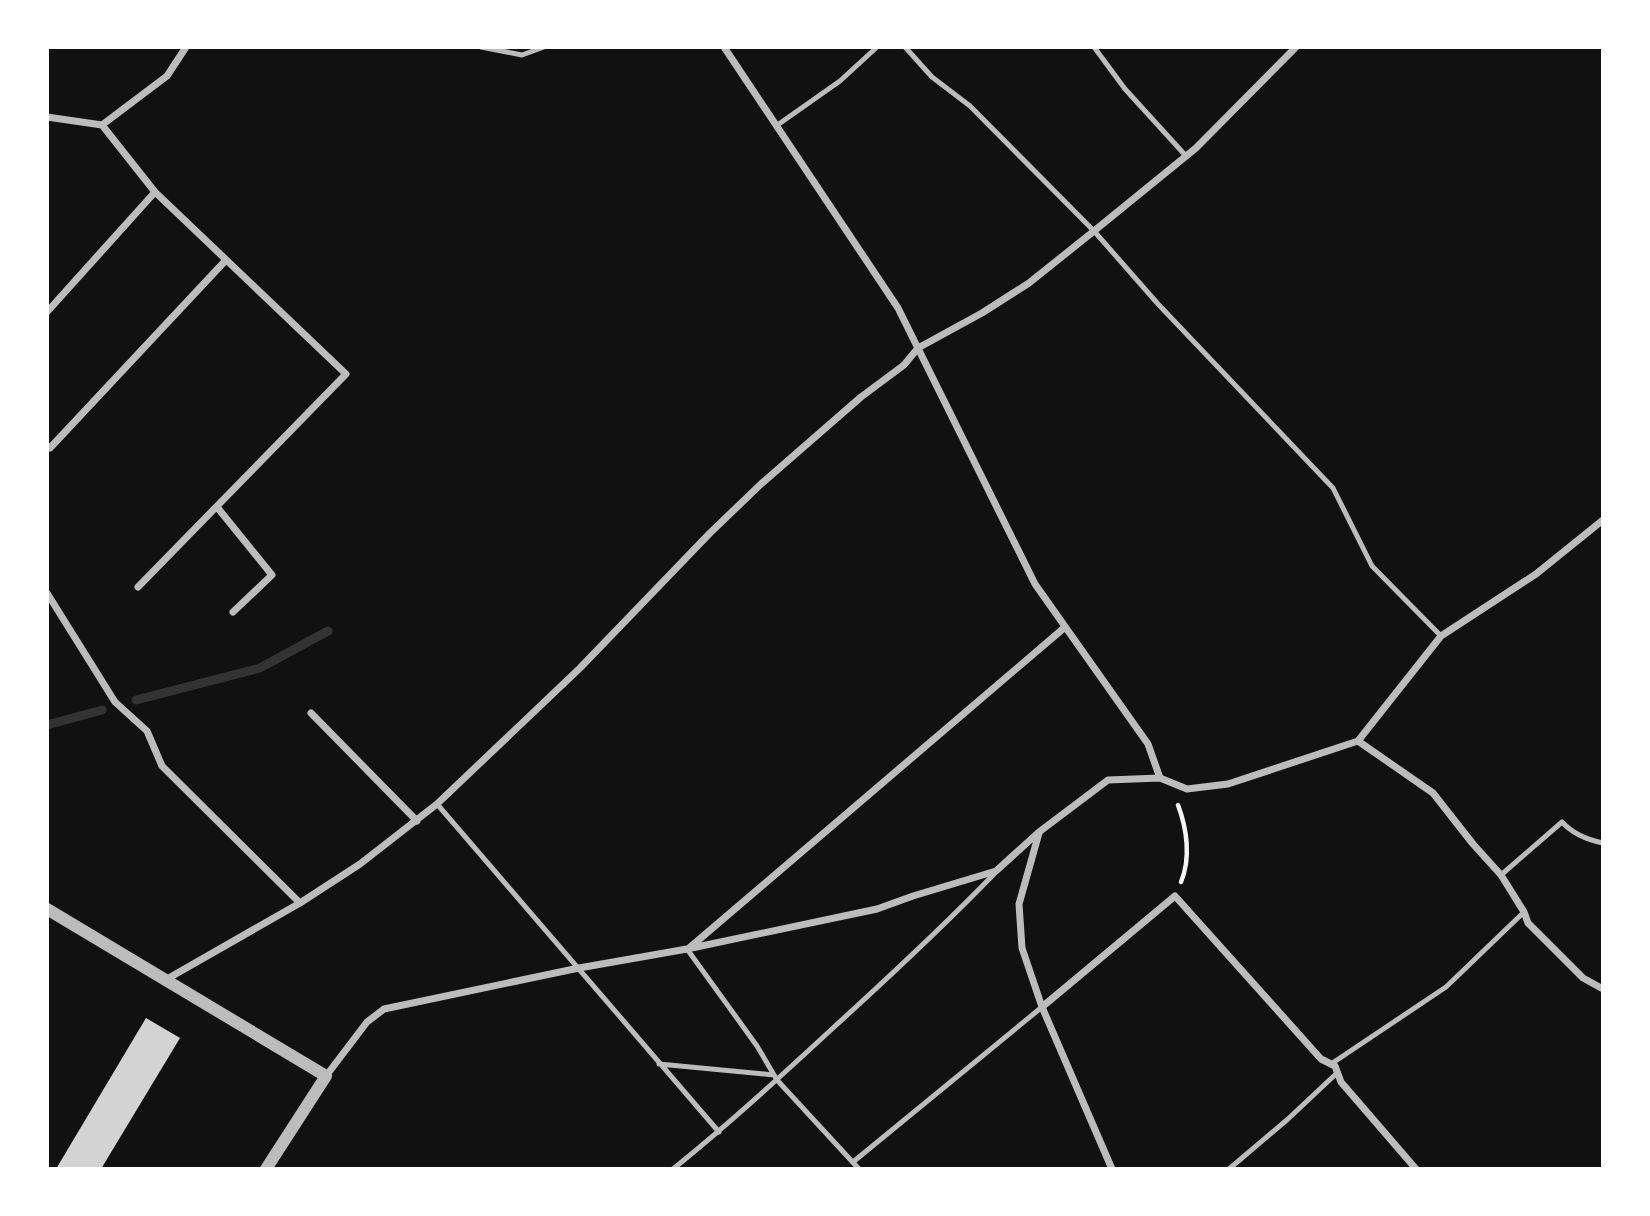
<svg xmlns="http://www.w3.org/2000/svg" width="1650" height="1216" font-family="'Alegreya Sans',sans-serif">
<style>
.lines{fill:none;stroke-linecap:round;stroke-linejoin:round}
.stream{stroke:#333;stroke-width:9}
.building{fill:#d3d3d3}
.path{stroke:#f5f5f5;stroke-width:4.5}
.service{stroke:#bcbcbc;stroke-width:5}
.minor{stroke:#bcbcbc;stroke-width:7}
.tertiary{stroke:#bcbcbc;stroke-width:12}
</style>
<rect width="100%" height="100%" fill="#111"/>
<g class="lines">
<path class="stream" d="M136,700l124,-32 68,-37
M47,725l55,-15"/>
</g>
<path class="building" d="M146,1018l34,20 -79,131h-45z"/>
<g class="lines">
<path class="path" d="M1178,805c9,24 13,53 3,77"/>
<path class="service" d="M481,47l41,8 22,-8
M905,47l27,30 38,29 124,125 64,73 175,184 39,78 69,70
M1094,47l31,42 61,67
M776,126l64,-45 37,-34
M437,804l282,328
M1501,875l61,-53c11,12 26,18 41,21
M687,949l70,97 20,34 82,89
M659,1064l115,11
M1331,1064l115,-77 78,-75
M853,1162l189,-155
M673,1169c56,-45 108,-93 160,-141 56,-51 110,-101 162,-155
M1229,1169l59,-50 50,-47"/>
<path class="minor" d="M724,47l174,261 137,276 113,160 12,34
M47,117l55,8
M47,312l108,-120
M47,446l3,2 176,-188
M217,507l55,68 -39,37
M138,587l208,-213 -191,-182 -53,-67 65,-49 19,-29
M47,593l68,109 32,29 15,35 138,137
M311,713l106,108
M1358,741l75,52 40,51 28,31 23,37 4,11 55,55 20,11
M1039,833l-20,71 3,44 20,59 70,162
M688,949l376,-321
M167,979l133,-76 60,-39 77,-60 143,-136 130,-135 51,-49 100,-87 43,-32 14,-17 64,-35 47,-30 65,-52 102,-83 100,-101
M1042,1007l133,-111 146,163 14,7 6,16 75,87
M326,1076l41,-54 17,-13 195,-41 108,-19 190,-40 36,-13 83,-25 43,-39 69,-52 52,-2 27,11 41,-5 130,-43 83,-105 95,-62 67,-54"/>
<path class="tertiary" d="M47,909l279,167 -60,93"/>
</g>
<rect width="1650" height="1216" fill="none" stroke="#ffffff" stroke-width="98"/>
</svg>
